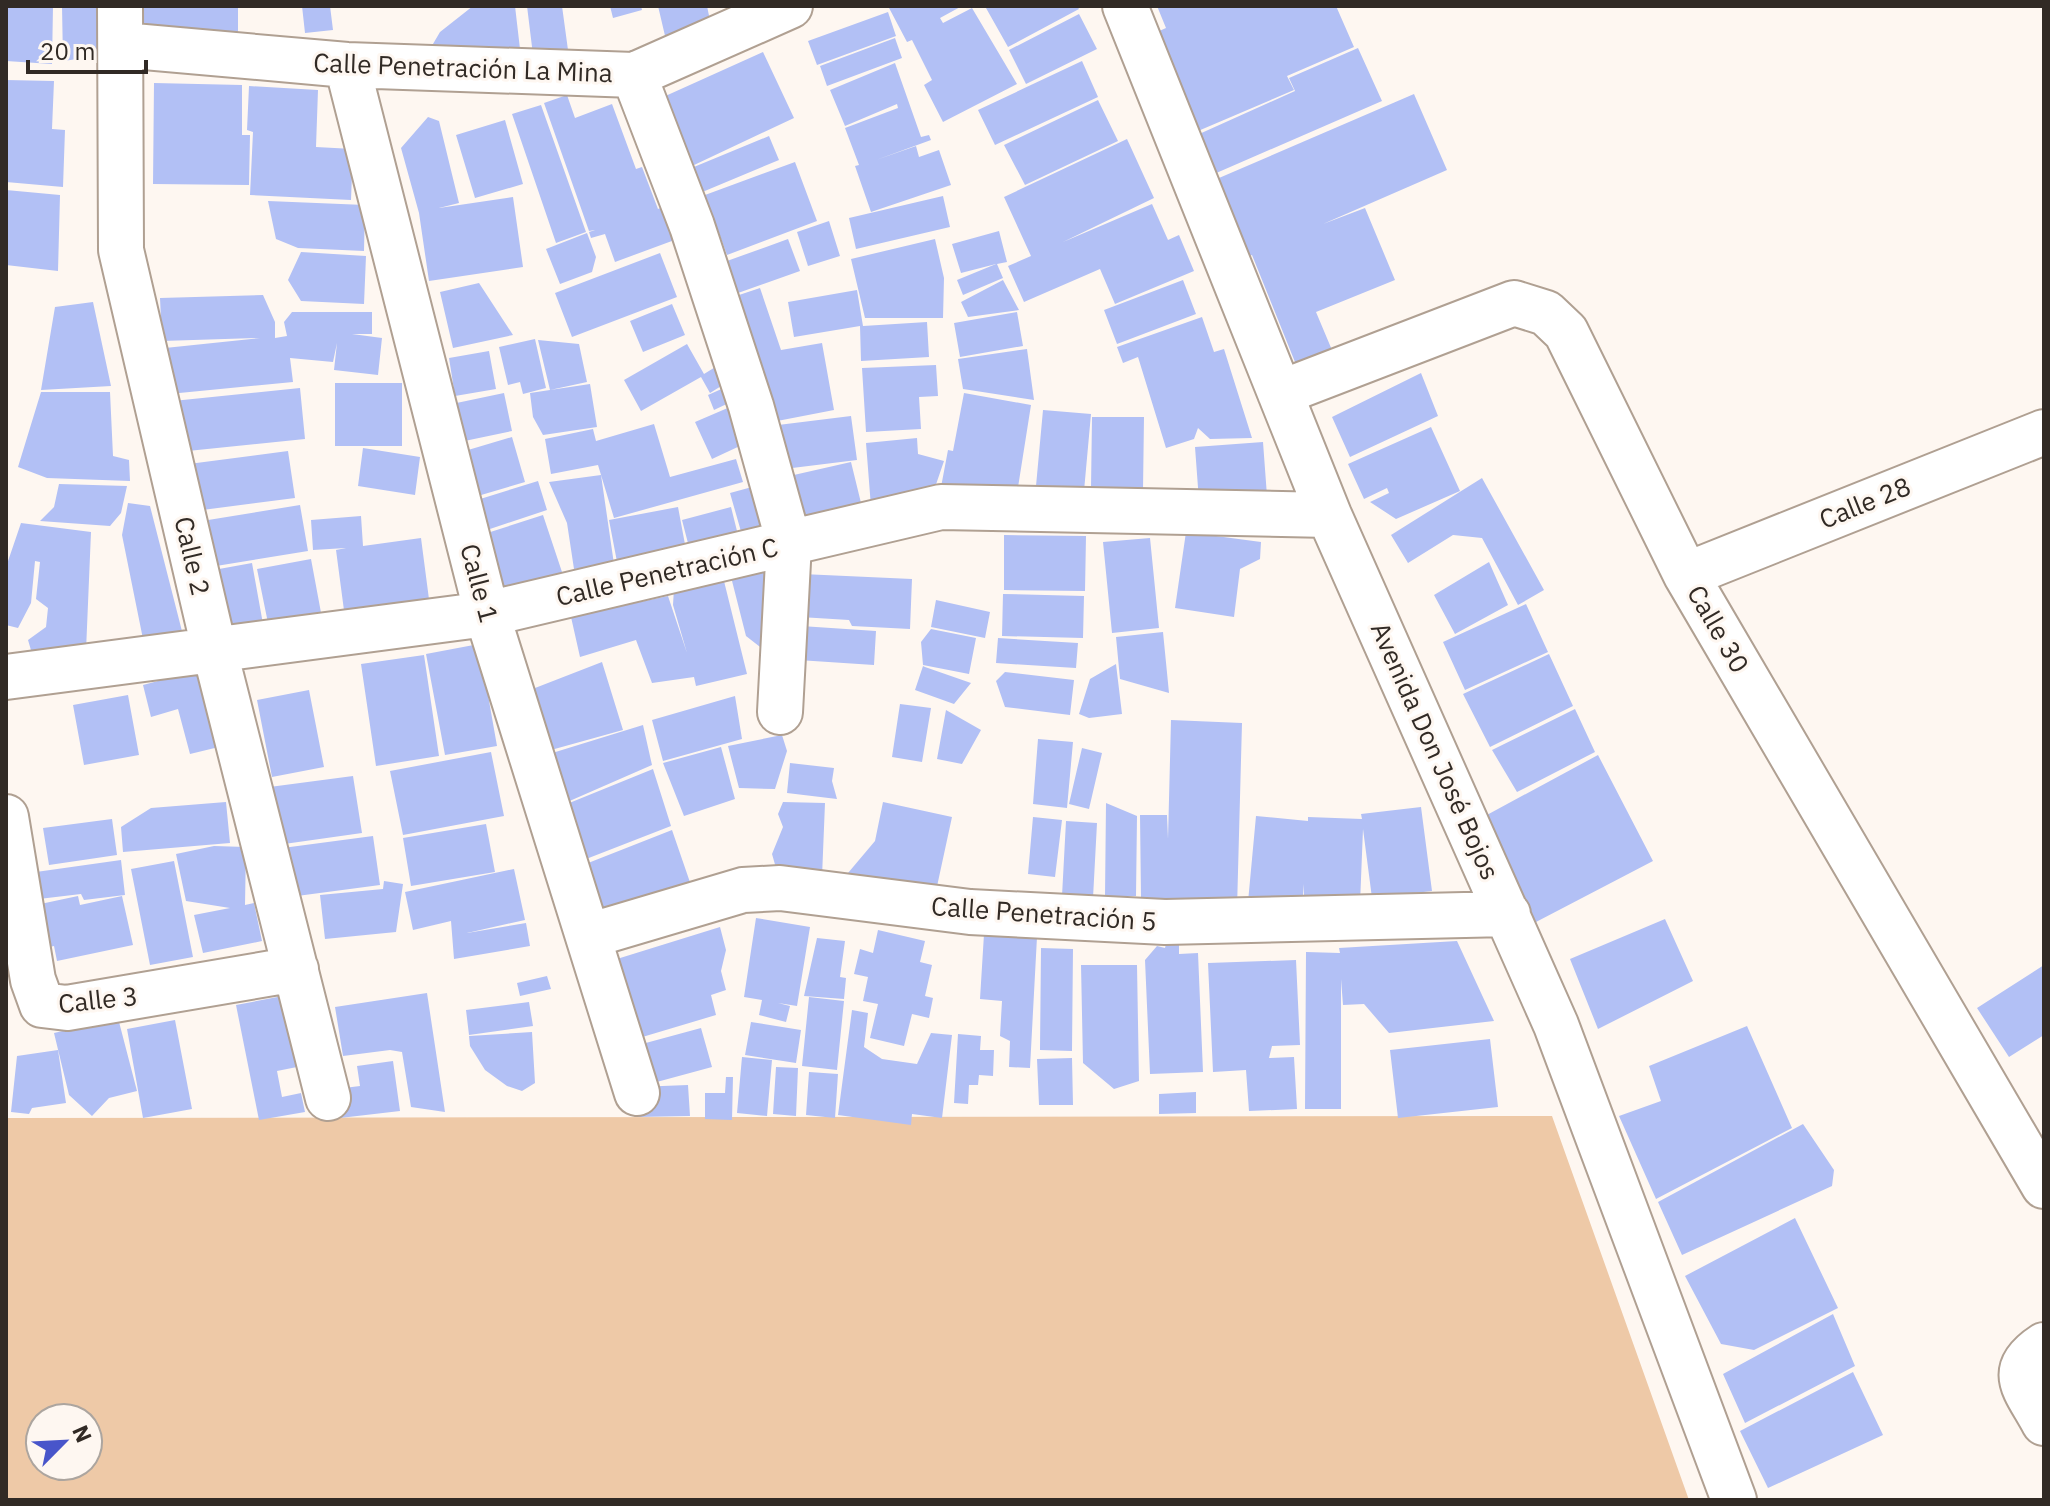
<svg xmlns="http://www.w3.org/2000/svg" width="2050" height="1506" font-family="'IBM Plex Sans',sans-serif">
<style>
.green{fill:#eec9a7;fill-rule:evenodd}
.building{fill:#b2c0f5}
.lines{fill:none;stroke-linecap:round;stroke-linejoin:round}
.minor-casing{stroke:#b0a092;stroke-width:48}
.minor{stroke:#fff;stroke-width:44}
.labels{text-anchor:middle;stroke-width:6;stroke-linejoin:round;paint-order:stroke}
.street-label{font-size:26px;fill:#312a25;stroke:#fef7f1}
</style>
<rect width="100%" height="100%" fill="#fef7f1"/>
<path class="green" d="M1552,1116l137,384h-1683v-382zM40,1418h48v48h-48z"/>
<path class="building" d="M6,6h47l-1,58 -46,-3z
M62,6h38v50l-37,5z
M126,6h112v26h-112z
M302,6h28l3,24 -28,3z
M473,6h42l5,43 -97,12 17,-29z
M527,6h35l6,44 -35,5z
M610,6h31l1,4 -29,8z
M658,6h49l5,24 -46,10z
M888,6h74l-22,12 3,5 29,-15 45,76 -74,38 -19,-37 8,-5 -20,-40 -5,2z
M989,6h88l2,3 -71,38 -22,-39z
M1157,6h179l18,41 -67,29 7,14 -103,44 -43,-98 18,-8z
M888,12l8,24 -79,29 -9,-24z
M1079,14l18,35 -71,35 -17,-34z
M895,38l7,20 -75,28 -7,-20z
M1358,48l24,53 -168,73 -17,-39 98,-44 -6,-13z
M763,52l31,66 -102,48 -31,-68z
M1082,61l16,36 -103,48 -17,-35z
M895,63l26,74 8,-2 2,5 -55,20 40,-14 3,11 20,-7 12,35 -80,27 -16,-46 4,-1 -14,-37 53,-20 -1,-4 -52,22 -15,-36z
M6,80l48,1 -2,48 13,1 -2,57 -57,-5z
M154,83l88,2v50h8l-1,50 -96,-1z
M249,86l69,4 -2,57 37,2 -2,51 -101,-5 3,-63 -6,-2z
M1414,94l33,76 -124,54 42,-16 30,72 -79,32 21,50 -36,15 -49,-122 -7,3 -33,-77z
M567,95l8,23 37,-14 24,65 6,-2 16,42 10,-4 12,33 -65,24 -10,-28 -14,4 -2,-6 6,-2 -6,1 -45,-128z
M1098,100l20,41 -93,44 -21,-40z
M541,105l45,127 -30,11 -44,-129z
M428,117l11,4 20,82 -20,5 74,-11 10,70 -94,14 -10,-68 -18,-65z
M505,120l18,64 -48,14 -19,-63z
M769,136l10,24 -79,33 -11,-24z
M1127,139l27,59 -91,44 89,-38 16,36 11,-5 15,36 -79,33 -15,-35 -76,33 -16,-36 23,-10 -27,-59z
M795,162l22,59 -90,34 -22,-60z
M6,190l54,5 -2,76 -52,-6z
M943,196l7,31 -94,22 -7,-31z
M268,201l97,4 -1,46 -66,-3 -22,-9z
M829,221l11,35 -32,10 -11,-34z
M999,231l8,31 -10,2 6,14 -40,17 -6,-15 39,-16 -35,9 -9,-29z
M587,233l9,24 -4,15 -32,12 -14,-35z
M788,239l12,32 -62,22 -11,-32z
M935,239l9,39 -1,40h-78l-14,-59z
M301,252l65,4 -2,48 -63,-3 -13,-21z
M660,253l17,44 -105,40 -17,-44z
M1003,280l16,30 -51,7 -7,-15z
M1183,280l13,34 -79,30 -13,-34z
M479,283l34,52 -60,13 -13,-56z
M760,288l21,62 41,-7 12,67 -62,12 -13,-65 -20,7 -21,-62z
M857,290l6,36 64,-4 2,35 -68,4 -1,-35 -66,11 -6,-35z
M263,295l12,27v16l12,-2 -3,-14 8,-10h80v22h-20l30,4 -4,37 -44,-5 3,-27 -4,19 -43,-4 3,24 -124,12 -4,-46 95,-10 -98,3 -2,-43z
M93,302l18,84 -70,4 14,-83z
M672,304l13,31 -42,17 -13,-31z
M1017,312l6,34 -63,11 -6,-34z
M1202,317l12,35 10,-3 28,89 -42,1 -12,-11 -4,11 -28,9 -28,-91 -15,6 -6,-16z
M535,339l11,49 -23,6 -3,-12 -12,3 -9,-38z
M538,340l41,4 8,38 -37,8z
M687,344l17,30 13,-8 9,17 -16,10 -9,-16 -60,34 -17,-31z
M1027,349l7,51 -71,-11 -5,-30z
M489,351l7,38 -41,7 -6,-38z
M936,365l2,31 -19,1 2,32 -55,3 -4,-64z
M1421,373l17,43 -88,41 -18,-40z
M335,383h67v63h-67z
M590,384l7,43 -54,8 -10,-18 -3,-24z
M726,387l7,14 -19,9 -6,-15z
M300,388l5,51 -127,13 -5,-51z
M41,392h69l3,64 16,4 1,21 -83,-3 -29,-11z
M504,393l8,38 -57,12 -8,-38z
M964,393l67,12 -15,95 -78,3 10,-53 5,1z
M744,401l-2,44 -30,14 -17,-37z
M1043,410l48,4 -7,77 -48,-5z
M851,416l6,44 -81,10 -6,-44z
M1092,417h52l-1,73 -52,-2z
M654,424l16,53 66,-18 7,23 -129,36 -16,-53 -47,9 -6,-35 48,-10 3,12z
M1431,427l29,64 -64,28 -26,-17 19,-9 -2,-5 -23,11 -16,-35z
M512,437l13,45 -54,16 -13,-45z
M917,438l1,16 26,7 -14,41 -59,5 -5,-64z
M1263,442l4,54 -68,5 -4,-54z
M363,448l57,9 -5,38 -57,-9z
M288,451l7,47 -108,14 -6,-47z
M851,462l11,45 -66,16 -11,-46z
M601,475l13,89 -40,5 -7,-46 -18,-41z
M1482,478l62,112 -26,15 -36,-67 -29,-3 -45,28 -17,-28z
M538,481l9,29 -60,20 -10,-30z
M59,484l68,2 -6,27 -11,13 -70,-5 14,-14z
M763,484l11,43 -32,8 -12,-42z
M128,503l22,3 34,133 -40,5 -22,-109z
M300,505l8,46 -98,16 -8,-46z
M678,507l9,48 -69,12 -9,-47z
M731,507l8,32 -49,12 -8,-31z
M543,515l21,63 -62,20 -21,-63z
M361,516l2,30 58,-8 9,69 -85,11 -9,-68 10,-2 -33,2 -2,-30z
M21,523l70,9 -5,119 -53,6 -5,-17 18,-13 2,-19 -12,-9 4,-37 -5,-1 -4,42 -13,25 -12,-3v-58z
M1186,532l75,10 -1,17 -20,10 -6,48 -59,-9z
M1004,535l82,1 -1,55 -81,-1z
M1150,538l9,90 -47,5 -9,-91z
M311,559l11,59 -53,10 -12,-59z
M777,561l-8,93 -23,-18 -16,-63z
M1489,562l19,43 -53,29 -21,-39z
M252,563l11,61 -45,7 -10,-60z
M722,573l25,101 -51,12 -2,-9 -42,6 -16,-43 -56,17 -9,-40 97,-21 19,57 -14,-48 1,-17z
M802,574l110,5 -2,50 -58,-3 -3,-6 -49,-3z
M1003,594l81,2 -1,42 -81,-2z
M936,600l54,12 -5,26 -54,-11z
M1526,604l22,48 -83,38 -22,-48z
M801,626l75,5 -2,34 -76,-5z
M931,629l45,9 -7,36 -46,-9 -2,-23z
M1163,632l6,61 -49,-14 -4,-42z
M998,638l80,5 -2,25 -80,-5z
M479,644l18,102 -52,9 -19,-101z
M1549,654l24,52 -83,41 -27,-53z
M424,655l15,101 -63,10 -15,-102z
M602,662l21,68 -90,25 -16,-60z
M1116,664l6,50 -33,4 -10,-4 11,-35z
M923,666l2,1 46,16 -17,21 -39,-14z
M203,669l20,77 -33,8 -12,-45 -27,8 -8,-32z
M1005,672l69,8 -4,35 -65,-8 -9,-26z
M309,690l15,77 -52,10 -15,-77z
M128,695l11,60 -55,10 -11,-60z
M735,696l7,43 -79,22 -11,-41z
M900,704l31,4 -9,54 -30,-5z
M1575,709l20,43 -78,40 -25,-42z
M946,710l35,20 -19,34 -25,-5z
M1171,720l71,3 -5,186 -71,-2v-9h-25l-1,-83h27l1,24z
M643,725l9,40 -87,38 -16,-49z
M782,735l5,16 -12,38 -36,-1 -11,-42z
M1038,739l35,3 -6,66 -34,-4z
M721,747l14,52 -51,17 -21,-53z
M1082,748l20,5 -13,56 -20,-5z
M491,752l13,64 -101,19 -13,-64z
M1598,755l55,106 -117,61 -51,-106z
M790,763l44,5 -2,13 5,18 -50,-6z
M653,769l18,57 -90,35 -24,-53z
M353,776l9,57 -92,13 -8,-58z
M226,802l4,41 -107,9 -2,-25 30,-19z
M783,802l42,1 -3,74 -44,-2 -6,-21 11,-27 -5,-13z
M883,802l69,15 -16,74 -88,-18 27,-32z
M1106,803l31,13 -1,80h-31z
M1421,807l11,84 -60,7 -9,-69 -3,75 -56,-2v-18l-2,23 -54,-5 8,-86 52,5v-4l54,2 -1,-5z
M1033,817l29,3 -7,57 -27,-3z
M112,819l5,36 -68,10 -6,-37z
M1066,821l31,2 -4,75 -31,-2z
M486,824l9,48 -84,14 -8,-48z
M672,830l21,61 -84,31 -26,-57z
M373,836l7,49 -98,13 -7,-49z
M214,846l32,1 -1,58 9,-2 8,38 -59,12 -9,-38 36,-7 -44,-7 -10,-47z
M121,860l4,35 -41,5 -3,-6 -42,5 -3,-27z
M174,861l19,96 -43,8 -19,-96z
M514,869l11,51 -58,13 59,-10 4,23 -76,13 -3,-38 -38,9 -8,-38z
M384,881l19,3 -7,48 -71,7 -5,-44 63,-6z
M78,896l2,9 42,-9 11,49 -76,16 -3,-15 -14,3 -9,-43z
M756,918l54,9 -13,79 -19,-3 12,3 -4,16 -27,-7 3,-15 -18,-3z
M1665,919l28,62 -95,48 -28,-70z
M720,927l6,23 -5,21 5,19 -15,5 5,20 -87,26 -25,-78z
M878,930l47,11 -5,21 12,3 -7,31 8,2 -4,20 -17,-4 -8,32 -34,-8 8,-34 -15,-3 5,-24 -14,-3 6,-25 13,4z
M984,934l53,3 -7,131 -21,-1 1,-26 -10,-5 2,-35 -22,-2z
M817,938l28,3 -5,36 6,1 -2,21 -40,-3z
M1167,940l12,4v10l19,-1 5,119 -53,2 -5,-114 12,-14 8,2z
M1457,941l37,80 -105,12 -25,-29 -21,1 -2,-26v130h-36l1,-157 34,1 -1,-5z
M1041,948l32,1 -1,102 -32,-1z
M1296,960l4,85 -28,1 -3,12 25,-1 3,52 -48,2 -3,-41 -33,2 -5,-109z
M1081,965h56l2,116 -25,8 -31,-26z
M2044,965v70l-35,22 -32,-49z
M547,976l4,13 -31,7 -3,-13z
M427,993l18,119 -34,-5 -9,-55 -12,-2 -47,6 -8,-49z
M293,994l14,71 -30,6 5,26 19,-4 4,19 -46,8 -23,-115z
M809,997l35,4 -7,69 -35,-4z
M529,1002l4,24 -64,9 -3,-25z
M852,1010l16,3 -4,34 18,12 35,5 14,-31 21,2 -10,83 -30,-4 -1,11 -73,-10z
M118,1018l19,73 -28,7 -17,18 -23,-21 -15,-62z
M175,1020l17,89 -49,9 -16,-89z
M751,1022l50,8 -5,33 -51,-8z
M1747,1026l45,102 -136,71 -37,-83 42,-15 -12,-35z
M701,1028l11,39 -70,19 -11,-39z
M532,1032l3,51 -13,8 -15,-5 -22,-16 -15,-24 -1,-10z
M958,1034l23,2 -1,14h14l-1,26 -14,-1 -1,10h-9l-1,19 -14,-1z
M1490,1039l8,68 -100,11 -8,-68z
M58,1050l8,53 -34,5 -3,6 -18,-2 6,-56z
M742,1057l30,3 -5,56 -30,-3z
M1072,1058l1,47h-34l-2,-46z
M393,1061l7,50 -60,7 -4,-29 24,-3 -3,-20z
M776,1067l22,1 -2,48 -23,-2z
M809,1072l29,2 -3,44 -29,-3z
M726,1077h7l-1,43 -27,-1v-26h20z
M688,1085l2,31 -53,1v-30z
M1196,1092v21l-37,1v-20z
M1803,1124l31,46 -2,16 -150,69 -24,-53z
M1795,1218l43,90 -84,42 -33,-6 -36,-68z
M1833,1314l22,52 -110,57 -22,-49z
M1853,1372l30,63 -115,53 -28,-57z"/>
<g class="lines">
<defs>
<path id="minor" d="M120,6l1,244 93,398 114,450
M1125,6l204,509 227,510 178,475
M122,45l225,20 287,10 156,-69
M347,65l140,549 150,479
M634,75l58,151 59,180 38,137 -9,169
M1280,393l234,-90 32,10 20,19 120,243 358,611
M1686,575l358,-143
M6,677l481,-63 454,-107 388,8
M6,817l27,163 9,25 25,3 229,-39
M588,936l155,-46 37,-2 190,24 195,10 343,-8
M2044,1345c-40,26 -18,44 0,78"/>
</defs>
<use href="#minor" class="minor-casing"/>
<use href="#minor" class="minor"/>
</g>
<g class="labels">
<g class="street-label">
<text transform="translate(463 68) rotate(2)" y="9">Calle Penetración La Mina</text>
<text transform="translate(1865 503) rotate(-22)" y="9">Calle 28</text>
<text transform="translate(192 556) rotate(77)" y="9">Calle 2</text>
<text transform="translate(667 572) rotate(-13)" y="9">Calle Penetración C</text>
<text transform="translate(479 583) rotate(75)" y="9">Calle 1</text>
<text transform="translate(1718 629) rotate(60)" y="9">Calle 30</text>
<text transform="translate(1435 751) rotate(66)" y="9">Avenida Don José Bojos</text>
<text transform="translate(1044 914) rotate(4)" y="9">Calle Penetración 5</text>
<text transform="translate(98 1000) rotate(-6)" y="9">Calle 3</text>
</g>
</g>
<rect width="2050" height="1506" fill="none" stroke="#312a25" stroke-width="16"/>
<g transform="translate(64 1442) rotate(66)"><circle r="38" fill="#fef7f1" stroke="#aca59f" stroke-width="2"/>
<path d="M0-6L14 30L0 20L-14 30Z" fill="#4855ca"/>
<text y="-12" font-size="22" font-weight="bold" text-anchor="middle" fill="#312a25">N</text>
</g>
<path d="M28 60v12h118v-12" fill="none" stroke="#312a25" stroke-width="4"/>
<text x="40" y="60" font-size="24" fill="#312a25" stroke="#fef7f1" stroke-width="6" paint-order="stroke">20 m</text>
</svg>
